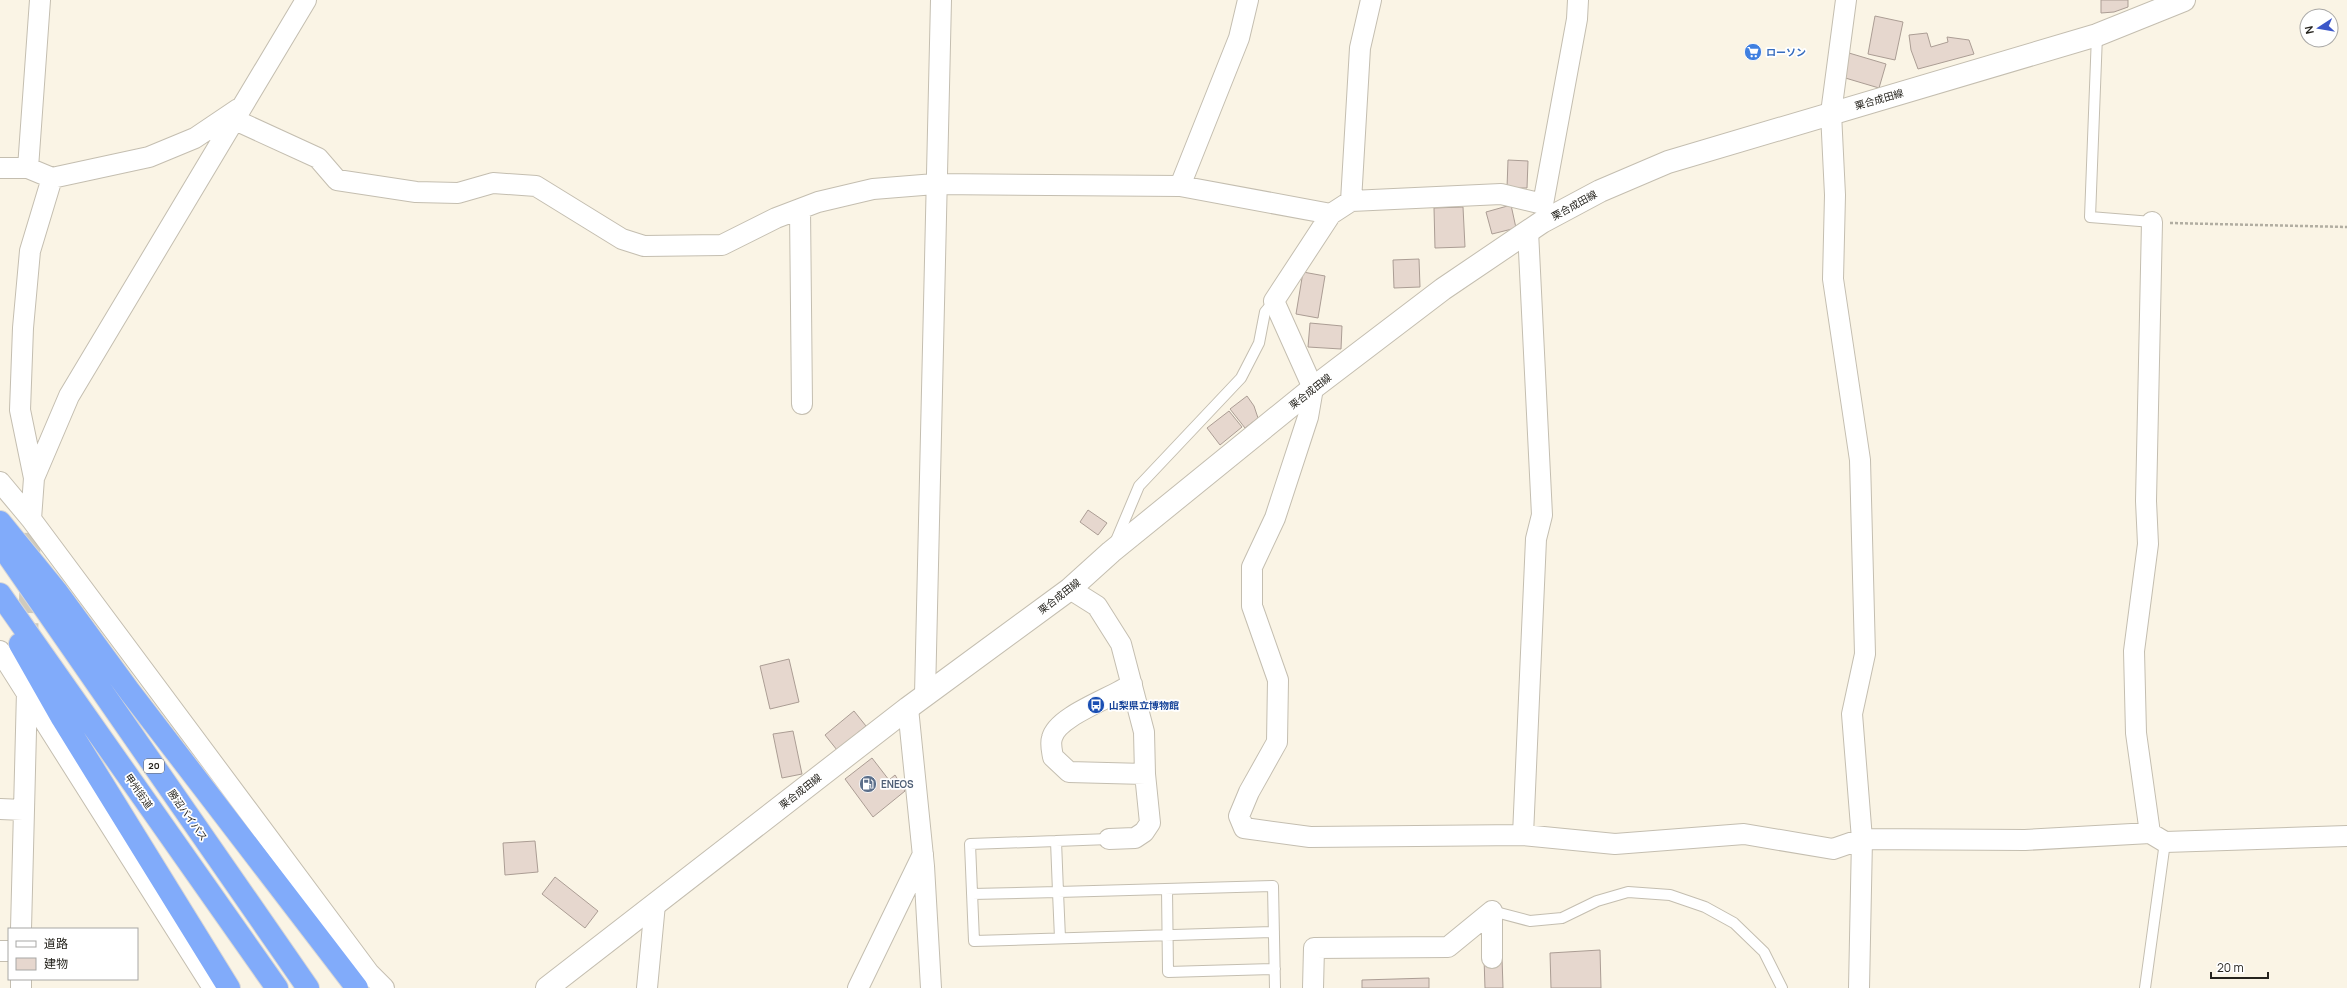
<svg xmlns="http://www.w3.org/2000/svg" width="2347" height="988" font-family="Manrope,'Noto Sans JP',sans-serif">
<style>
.building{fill:#e6d7ce;stroke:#ab9d94}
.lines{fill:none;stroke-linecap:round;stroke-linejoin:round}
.street-tunnel{stroke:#cfcabd;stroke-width:20;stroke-dasharray:20 10;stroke-linecap:butt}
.lane-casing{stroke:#c4beb0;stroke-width:12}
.street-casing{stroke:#c4beb0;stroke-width:22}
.secondary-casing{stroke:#c4beb0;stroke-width:24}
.highway-casing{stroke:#d8d7d6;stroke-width:24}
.path{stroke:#b1ada1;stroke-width:2.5;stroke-dasharray:3 2;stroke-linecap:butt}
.lane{stroke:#fff;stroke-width:10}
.street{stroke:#fff;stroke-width:20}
.secondary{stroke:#fff;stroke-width:22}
.highway{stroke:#81abfa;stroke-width:22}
.labels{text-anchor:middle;stroke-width:3.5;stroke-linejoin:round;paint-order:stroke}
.shield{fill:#fff;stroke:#666561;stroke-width:1}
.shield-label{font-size:9px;font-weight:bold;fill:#25231d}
.shop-label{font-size:10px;font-weight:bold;fill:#366cbe;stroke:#fff;text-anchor:start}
.street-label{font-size:10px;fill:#25231d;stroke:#fff}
.transit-label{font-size:10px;font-weight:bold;fill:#164399;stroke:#fff;text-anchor:start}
.service-label{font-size:10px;font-weight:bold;fill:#4e5e75;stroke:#fff;text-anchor:start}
</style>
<rect width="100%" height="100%" fill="#faf4e5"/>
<path class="building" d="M2101,0h27v7l-14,5 -13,1z
M1875,16l28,6 -8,38 -27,-6z
M1927,33l4,14 17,-5 -1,-5 22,3 5,14 -56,15 -7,-19 -2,-15z
M1849,53l37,11 -7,24 -37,-11z
M1508,160l20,1 -1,27h-20z
M1511,205l5,23 -24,6 -6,-22z
M1463,207l2,40 -30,1 -1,-40z
M1419,259l1,28 -26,1 -1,-28z
M1303,272l22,4 -7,42 -22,-4z
M1310,323l32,3 -1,23 -33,-2z
M1247,396l7,10 4,12 -13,10 -15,-19z
M1229,411l13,16 -22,18 -13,-17z
M1088,510l19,13 -9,12 -18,-13z
M789,659l10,43 -29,7 -10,-43z
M854,711l12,15 -29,24 -12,-15z
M793,731l9,43 -20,4 -9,-44z
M872,758l17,22 6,-5 10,16 -32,26 -28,-38z
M535,841l3,31 -33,3 -2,-32z
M555,877l43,34 -13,17 -43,-34z
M1600,950l1,38h-50l-1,-35z
M1502,957l1,31h-18l-1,-30z
M1429,978v10h-67v-8z"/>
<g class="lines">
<path class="street-tunnel" d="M28,643l3,-124"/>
<defs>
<path id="lane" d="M2097,35l-7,182 62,5
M1115,543l24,-57 102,-108 18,-35 6,-31 9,-11
M1109,839l-53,2 2,51 215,-6 2,102
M1056,841l-86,3 4,97 300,-9
M1167,889l1,83 107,-3
M972,894l86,-2 2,46
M1492,911l38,10 32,-3 35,-17 31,-9 42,3 35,12 29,16 30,29 18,36
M2145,988l20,-146"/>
<path id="street" d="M1371,0l-11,48 -9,153 -20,13 -57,87 39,87 -5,29 -33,101 -23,49v39l26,74 -1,62 -28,50 -10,24 5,12 66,9 213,-2 92,9 129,-10 89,15 29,-10 163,1 125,-7 15,9 182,-6
M1846,0l-15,113 4,82 -2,84 27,181 5,194 -13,60 10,125 -3,149
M235,120l83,38 19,22 79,12 42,1 35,-10 43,3 86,53 22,7 78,-1 54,-27 42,-16 55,-13 62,-5 245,2 151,28
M0,168h28l24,10 97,-21 46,-19 43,-29
M28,168l12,-168
M1180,186l59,-148 9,-38
M1351,201l150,-7 42,10 34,-185 1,-19
M800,209l2,195
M34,478l-14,-68 3,-82 7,-77 22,-73
M0,482l31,37 338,454 15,15
M31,519l3,-41 35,-82 237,-396
M1070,589l27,17 24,38 23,88 1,42 5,49 -6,9 -9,6 -26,1
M0,651l213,337
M1132,684c-20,14 -75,32 -80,54 -2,6 0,13 1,19l16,15 76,2
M925,695l16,-695
M908,708l16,158 7,122
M0,809l23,1
M2150,833l-14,-100 -2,-82 14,-107 -2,-43 6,-279
M1523,835l13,-296 6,-24 -14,-284
M21,929l6,-238
M0,951h9
M1492,958v-47
M21,979v9
M647,988l8,-84
M858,988l65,-134
M1313,988l1,-40 134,-1 44,-36"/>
<path id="secondary" d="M547,988l361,-280 162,-119 41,-37 202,-164 130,-99 99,-67 58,-31 68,-29 429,-127 87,-35"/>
<path id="highway" d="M0,522l57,70 73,100 227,296
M0,544l308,444
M0,594l277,394
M20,644l42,74 167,270"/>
</defs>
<use href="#lane" class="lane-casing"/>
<use href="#street" class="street-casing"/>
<use href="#secondary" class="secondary-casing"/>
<use href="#highway" class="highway-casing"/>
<path class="path" d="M2170,223l177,4"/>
<use href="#lane" class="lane"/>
<use href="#street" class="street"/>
<use href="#secondary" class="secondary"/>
<use href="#highway" class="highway"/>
</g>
<defs>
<symbol id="supermarket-disc" viewBox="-11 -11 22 22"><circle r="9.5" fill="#3f7fe0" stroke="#fff"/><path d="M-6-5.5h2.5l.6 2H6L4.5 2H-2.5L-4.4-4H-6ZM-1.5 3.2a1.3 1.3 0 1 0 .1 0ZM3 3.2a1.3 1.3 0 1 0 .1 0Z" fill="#fff"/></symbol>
<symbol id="bus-disc" viewBox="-11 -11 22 22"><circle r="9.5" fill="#1a4fb4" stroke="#fff"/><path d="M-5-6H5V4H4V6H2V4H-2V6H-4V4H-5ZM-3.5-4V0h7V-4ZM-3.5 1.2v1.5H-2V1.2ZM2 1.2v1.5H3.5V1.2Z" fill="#fff"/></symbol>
<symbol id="fuel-disc" viewBox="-11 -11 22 22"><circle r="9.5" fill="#5c6f8a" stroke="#fff"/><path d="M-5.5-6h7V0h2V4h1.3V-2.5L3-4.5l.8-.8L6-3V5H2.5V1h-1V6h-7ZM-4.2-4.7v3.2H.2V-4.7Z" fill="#fff"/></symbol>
</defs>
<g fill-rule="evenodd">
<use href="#supermarket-disc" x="1743" y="42" width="20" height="20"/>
<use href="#bus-disc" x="1086" y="695" width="20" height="20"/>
<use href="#fuel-disc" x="858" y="774" width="20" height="20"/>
</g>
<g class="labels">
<rect class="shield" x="144" y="759" width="20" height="14" rx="3"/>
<g class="shield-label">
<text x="154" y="769">20</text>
</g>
<g class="shop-label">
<text x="1766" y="56">ローソン</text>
</g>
<g class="street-label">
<text transform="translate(1879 99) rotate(-16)" y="4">栗合成田線</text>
<text transform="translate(1574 205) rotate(-29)" y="4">栗合成田線</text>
<text transform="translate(1310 391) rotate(-38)" y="4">栗合成田線</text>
<text transform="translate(1059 596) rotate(-38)" y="4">栗合成田線</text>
<text transform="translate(139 791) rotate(55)" y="4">甲州街道</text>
<text transform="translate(800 791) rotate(-38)" y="4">栗合成田線</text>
<text transform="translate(188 815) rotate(55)" y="4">勝沼バイパス</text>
</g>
<g class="transit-label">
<text x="1109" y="709">山梨県立博物館</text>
</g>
<g class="service-label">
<text x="881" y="788">ENEOS</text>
</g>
</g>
<rect x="8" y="928" width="130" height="52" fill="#ffffff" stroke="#a8a7a5"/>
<rect x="16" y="941" width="20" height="6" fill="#ffffff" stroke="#a8a7a5"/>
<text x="44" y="948" font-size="12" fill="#25231d">道路</text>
<rect x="16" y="958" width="20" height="12" fill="#e6d7ce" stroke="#a8a7a5"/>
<text x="44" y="968" font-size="12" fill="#25231d">建物</text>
<g transform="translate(2319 28) rotate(258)"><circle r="19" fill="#ffffff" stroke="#a8a7a5"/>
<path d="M0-3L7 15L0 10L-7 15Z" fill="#3b56c8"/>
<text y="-6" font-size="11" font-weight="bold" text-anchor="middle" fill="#25231d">N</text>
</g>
<path d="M2211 972v6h57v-6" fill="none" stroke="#25231d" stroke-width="2"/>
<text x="2217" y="972" font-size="12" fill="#25231d" stroke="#ffffff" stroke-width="3" paint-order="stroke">20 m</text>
</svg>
